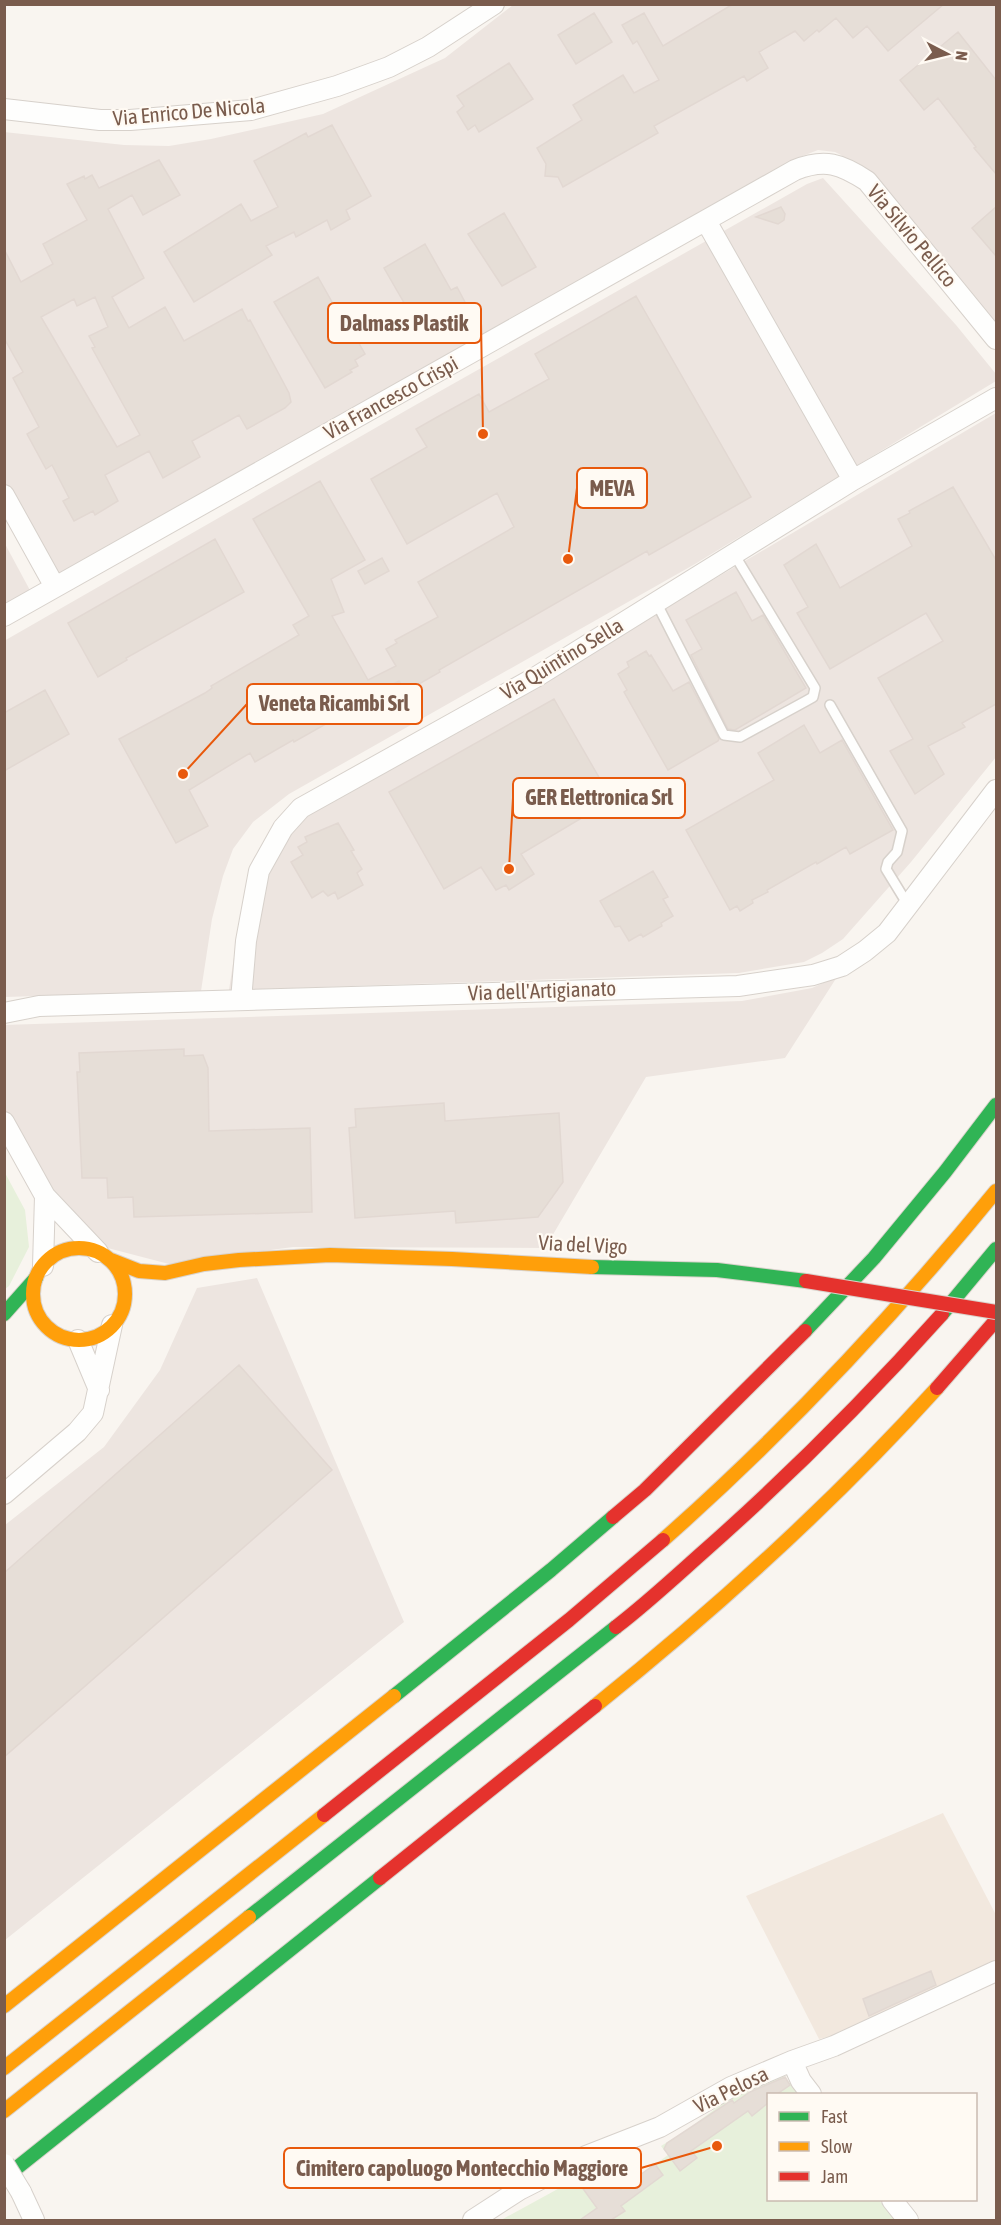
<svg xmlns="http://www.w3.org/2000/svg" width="1001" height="2225" font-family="'Asap Condensed',sans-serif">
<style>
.residential{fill:#f2e8de}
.industrial{fill:#ede5e0}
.green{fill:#e7f0db}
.building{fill:#e6ded7;stroke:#e2d8d2;stroke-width:1.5;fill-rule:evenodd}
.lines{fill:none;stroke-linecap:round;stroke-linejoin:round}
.lane-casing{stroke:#d7d1cb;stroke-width:12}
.street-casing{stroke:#d7d1cb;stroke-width:22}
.fast-casing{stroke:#d9d2cb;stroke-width:16}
.slow-casing{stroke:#d9d2cb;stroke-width:16}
.jam-casing{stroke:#d9d2cb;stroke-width:16}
.lane{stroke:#fefefd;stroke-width:9}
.street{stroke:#fefefd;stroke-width:20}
.fast{stroke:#30b455;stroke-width:14}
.slow{stroke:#ff9f0a;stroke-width:14}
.jam{stroke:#e5322d;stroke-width:14}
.street-bridge-casing{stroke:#d7d1cb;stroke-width:22;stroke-linecap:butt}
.jam-bridge-casing{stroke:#d9d2cb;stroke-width:16;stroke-linecap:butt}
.street-bridge{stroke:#fefefd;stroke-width:20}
.jam-bridge{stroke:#e5322d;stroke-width:14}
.labels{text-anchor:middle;stroke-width:4.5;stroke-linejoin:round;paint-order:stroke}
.street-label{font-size:21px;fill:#7a5c4d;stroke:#fffaf3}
.leader{fill:none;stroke:#e8590c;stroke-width:2}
.callout-dot{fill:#e8590c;stroke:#fffaf3;stroke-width:2}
.callout{fill:#fffaf3;stroke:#e8590c;stroke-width:2}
.callout-label{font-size:22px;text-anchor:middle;font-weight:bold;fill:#7a5c4d}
</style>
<rect width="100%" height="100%" fill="#f9f5f0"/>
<path class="residential" d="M943,1813l53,102v65l-93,41 -84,18 -73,-143z"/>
<path class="industrial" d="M513,5h483v325l-155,-175 -6,-3 -17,-2 -23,9 -397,224 -342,197 -51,-97 -1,-351 120,13 45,1 42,-7 112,-25 122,-56z
M823,178l133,147 40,49v7l-301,183 -406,230 -36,28 -20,27 -10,27 -11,43 -11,72 -196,6 -1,-356 408,-234 395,-223z
M996,413v344l-85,105 -68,77 -21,14 -18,9 -65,11 -510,17 10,-66 10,-40 55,-67 146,-82z
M4,542l28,52 -28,16z
M837,977l-52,81 -139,19 -101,171 -252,-1 -124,17 -69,-18 -55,-57 -40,-77 -1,-87 738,-24 70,-13z
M257,1278l147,344 -399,318v-415l99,-78 56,-77 37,-82z"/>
<path class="green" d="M4,1171l21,39 4,37 -20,39 -4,3z
M780,2070l18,24h-30v106h111l16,20h-394l75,-41 25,-17 20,27 47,-34 -7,-9 23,-14 46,-34z"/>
<path class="building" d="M733,4h211l-56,47 -21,-25 -14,12 -17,-20 -17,14 -2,-2 -13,11 -9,-10 -36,21 9,16 -21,13 -3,-5 -90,50 4,7 -95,54 -5,-10 -13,-1 1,-12 -9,-16 45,-28 -9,-15 50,-30 11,18 25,-13 -22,-39 -4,3 -11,-19 22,-12 19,33z
M594,13l18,29 -36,22 -18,-29z
M958,32l38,48v94l-22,-26 2,-1 -38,-49 -14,12 -24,-30z
M509,63l24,36 -54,33 -4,-7 -7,5 -11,-18 7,-6 -7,-10z
M332,125l39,71 -25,14 4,9 -19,11 -4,-10 -31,17 -2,-5 -28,14 6,9 -78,47 -30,-50 77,-48 10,17 27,-14 -24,-46 52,-28 2,4z
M159,160l21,35 -37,20 -11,-20 -24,14 36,69 -32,19 17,31 36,-21 19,34 58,-32 6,12 2,-1 39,73 2,9 -6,6 -38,21 -8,-14 -47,26 8,16 -37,21 -14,-27 -44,24 13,26 -23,14 -2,-4 -19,10 -11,-20 6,-3 -17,-33 -6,4 -19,-35 12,-7 -26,-49 10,-6 -19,-34v-89l17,33 32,-18 -10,-20 44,-24 -20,-36 17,-8 1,3 7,-4 7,13zM95,297l13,30 -19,9 6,11 -3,1 48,87 -23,12 -76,-130 33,-18 3,7z
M781,207l4,7 -1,6 -6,4 -22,-7z
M996,207v49l-24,-28z
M504,213l32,54 -34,19 -34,-52z
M425,244l26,46 6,-3 10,19 -52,30 -14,-25 6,-3 -23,-40z
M318,277l27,48 3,-1 17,30 -10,6 3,6 -8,4 2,2 -27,16 -51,-86z
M636,296l115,201 -102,58 -2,-4 -208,119 1,2 -28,16 -2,-3 -6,4 -5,-8 -61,32 2,3 -46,26 -1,-2 -38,22 -5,-9 -61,37 19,36 -32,17 -57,-104 86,-46 7,-5 -1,-2 88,-51 -6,-10 16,-9 -56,-97 67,-38 45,79 -34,19 13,33 -12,4 36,64 28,-14 -10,-17 11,-6 -2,-3 43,-23 -20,-35 96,-55 -17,-34 -90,51 -36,-65 56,-32 -11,-18 23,-13 40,-22 10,18 60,-33 -14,-25z
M953,487l43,73v144l-34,19 3,4 -37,19 16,28 -29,20 -25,-43 23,-12 -35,-61 65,-37 -17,-28 -96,56 -33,-56 11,-6 -24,-42 32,-21 24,44 72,-42 -14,-27 12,-6 -1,-2z
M215,539l29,53 -118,66 1,2 -29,17 -30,-54z
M382,558l7,13 -24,13 -7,-13z
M736,592l16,29 11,-6 43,73 -71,42 -7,-1 -37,-74 11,-6 -16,-29z
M646,651l3,5 2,-1 22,36 16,-9 30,57 -1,2 -50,29 -44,-78 3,-2 -9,-16 11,-7 -2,-5z
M45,690l24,44 -65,37v-58z
M554,699l58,101 -91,54 13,20 -25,16 -3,-5 -10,5 -15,-23 -37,22 -55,-97z
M804,725l16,28 22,-13 51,90 -43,24 -4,-7 -29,17 -1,-2 -49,28 1,2 -16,8 1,3 -13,8 -3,-5 -7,4 -44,-80 88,-50 -16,-27z
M338,823l16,27 -3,1 11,18 -5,4 6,12 -25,14 -3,-7 -7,4 -5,-5 -11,7 -21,-36 12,-7 -5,-8 9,-5 -2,-5z
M653,871l15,26 -5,2 10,17 -12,7 1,3 -19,11 -2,-3 -12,7 -9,-15 -5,1 -15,-26z
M184,1049v7l19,-1 5,13 1,63 101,-3 2,84 -178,5 -1,-20 -25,1 -1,-20h-25l-5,-106h3l-1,-19z
M444,1103l1,18 114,-8 4,69 -25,35 -82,6 -1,-12 -100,7 -6,-90 7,-1 -1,-18z
M239,1365l93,105 -328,287v-184z
M931,1971l5,14 -67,31 -6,-17z
M785,2077l5,8 -13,9h-9v9l-16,13 -4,-5 -57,40 6,7 -17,13 -16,-22 3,-6 65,-43 2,3 16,-11z
M602,2163l19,26 34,-25 8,11 -42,31 4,5 -14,9h-31l17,-12 -21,-29z"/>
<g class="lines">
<defs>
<path id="lane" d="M656,602l68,133 16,2 66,-36 7,-4 2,-9 -81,-134
M830,705l72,126 -5,21 -9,10 -2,7 22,36"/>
<path id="street" d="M4,109l96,11h30l121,-10 86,-24 52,-19 39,-20 66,-43
M706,221l147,259
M4,495l51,92
M4,616l791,-446c30,-12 46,-6 72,11l129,158
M241,1000l5,-59 13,-70 24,-43 18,-20 235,-131 317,-197 143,-82
M4,1013l35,-7 699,-20 75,-11 29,-9 23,-15 22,-18 109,-143
M4,1122l41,74 53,56
M43,1266l2,-70
M78,1340l21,50
M4,1494l73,-62 16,-19 19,-88
M792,2061l9,20 10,13
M21,2192l13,28
M892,2200l16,20
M473,2220l46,-30 67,-34 74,-29 71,-40 61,-26 42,-15 162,-75"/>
<path id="fast" d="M592,1267l125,3 89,11
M4,1314l32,-36
M942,1314l54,-65
M805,1331l69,-73 71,-86 51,-67
M394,1696l157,-126 62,-53
M249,1917l367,-290
M4,2178l376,-300"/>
<path id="slow" d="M33 1294a46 46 0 1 1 92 0a46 46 0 1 1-92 0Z
M111,1260l28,11 26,2 39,-9 35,-4 91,-5 122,4 140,8
M663,1540c121,-107 231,-224 333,-349
M595,1706c122,-98 237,-202 342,-318
M4,2006l390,-310
M4,2068l320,-253
M4,2111l245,-194"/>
<path id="jam" d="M937,1388l59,-68
M613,1517l32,-27 160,-159
M616,1627c30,-23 58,-49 86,-74 85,-75 165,-155 240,-239
M324,1815l245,-195 94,-80
M380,1878l215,-172"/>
</defs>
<use href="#lane" class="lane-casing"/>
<use href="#street" class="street-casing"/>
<use href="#fast" class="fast-casing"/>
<use href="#slow" class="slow-casing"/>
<use href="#jam" class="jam-casing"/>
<use href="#lane" class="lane"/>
<use href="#street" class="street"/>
<use href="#fast" class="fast"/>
<use href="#slow" class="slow"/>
<use href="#jam" class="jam"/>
<defs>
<path id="street-bridge" d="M4,2164l17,28"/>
<path id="jam-bridge" d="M806,1281l190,31"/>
</defs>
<use href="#street-bridge" class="street-bridge-casing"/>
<use href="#jam-bridge" class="jam-bridge-casing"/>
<use href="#street-bridge" class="street-bridge"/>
<use href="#jam-bridge" class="jam-bridge"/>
</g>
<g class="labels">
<g class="street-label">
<text transform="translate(189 112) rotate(-5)" y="7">Via Enrico De Nicola</text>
<text transform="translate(912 236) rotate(50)" y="7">Via Silvio Pellico</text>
<text transform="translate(391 398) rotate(-29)" y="7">Via Francesco Crispi</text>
<text transform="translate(562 659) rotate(-31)" y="7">Via Quintino Sella</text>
<text transform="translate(542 991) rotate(-2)" y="7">Via dell'Artigianato</text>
<text transform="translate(583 1245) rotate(3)" y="7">Via del Vigo</text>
<text transform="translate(731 2090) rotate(-26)" y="7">Via Pelosa</text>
</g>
</g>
<path class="leader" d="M483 434L481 323M568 559L577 488M183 774L247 704M509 869L513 798M717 2146L641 2168"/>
<g class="callout-dot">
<circle cx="483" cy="434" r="6"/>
<circle cx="568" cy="559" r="6"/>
<circle cx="183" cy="774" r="6"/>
<circle cx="509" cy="869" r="6"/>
<circle cx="717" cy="2146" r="6"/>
</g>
<g class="callout">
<rect x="328" y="303" width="153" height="40" rx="6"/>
<rect x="577" y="468" width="70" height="40" rx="6"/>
<rect x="247" y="684" width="175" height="40" rx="6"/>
<rect x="513" y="778" width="172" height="40" rx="6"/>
<rect x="284" y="2148" width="357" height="40" rx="6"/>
</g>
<g class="callout-label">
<text x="404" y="331">Dalmass Plastik</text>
<text x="612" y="496">MEVA</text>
<text x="334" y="711">Veneta Ricambi Srl</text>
<text x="599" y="805">GER Elettronica Srl</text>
<text x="462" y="2176">Cimitero capoluogo Montecchio Maggiore</text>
</g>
<rect width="1001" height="2225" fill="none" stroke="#7a5c4d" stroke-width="12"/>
<rect x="767" y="2093" width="210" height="108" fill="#fffaf3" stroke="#cabbb1" stroke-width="1.5"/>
<rect x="779" y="2112" width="30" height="9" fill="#30b455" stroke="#cabbb1" stroke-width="1.5"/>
<text x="821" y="2123" font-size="18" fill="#7a5c4d">Fast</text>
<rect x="779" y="2142" width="30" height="9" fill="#ff9f0a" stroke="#cabbb1" stroke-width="1.5"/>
<text x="821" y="2153" font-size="18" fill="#7a5c4d">Slow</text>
<rect x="779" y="2172" width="30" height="9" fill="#e5322d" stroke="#cabbb1" stroke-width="1.5"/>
<text x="821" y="2183" font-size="18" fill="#7a5c4d">Jam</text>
<g transform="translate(947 54) rotate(97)" stroke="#fffaf3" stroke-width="4.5" paint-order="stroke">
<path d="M0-4.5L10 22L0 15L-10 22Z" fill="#7a5c4d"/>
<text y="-9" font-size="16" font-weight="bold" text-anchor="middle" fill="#7a5c4d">N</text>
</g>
</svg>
